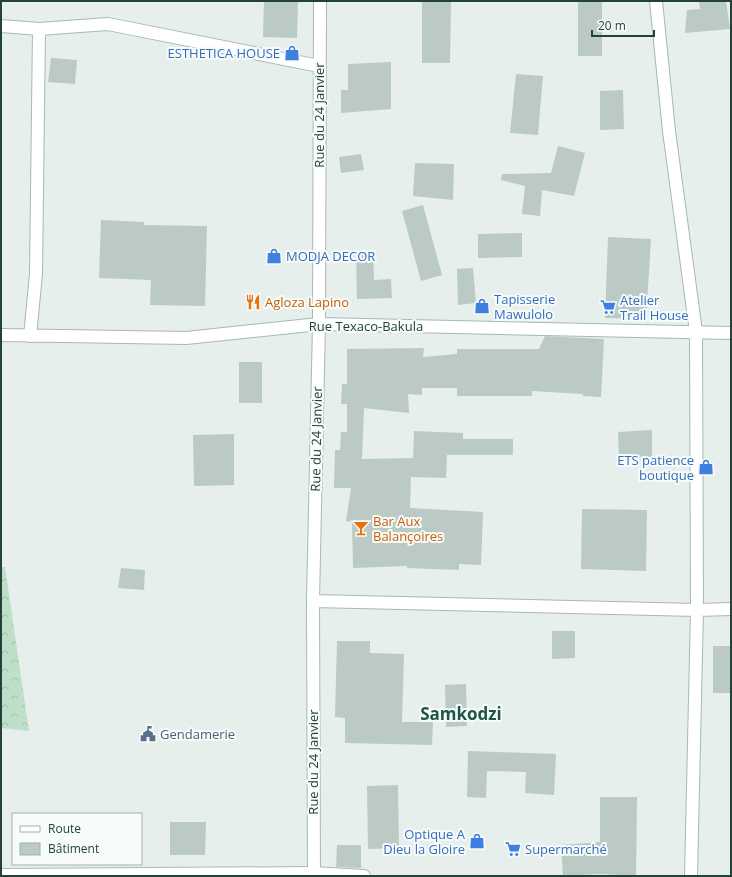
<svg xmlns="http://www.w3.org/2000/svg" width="732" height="877" font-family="'Open Sans',sans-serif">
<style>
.forest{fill:url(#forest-crowns)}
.building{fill:#bbcac4}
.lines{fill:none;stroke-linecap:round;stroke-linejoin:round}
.street-casing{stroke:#a8b8b2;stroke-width:14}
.secondary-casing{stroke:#a4bbb3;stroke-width:14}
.street{stroke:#fff;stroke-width:12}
.secondary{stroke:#fff;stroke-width:12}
.labels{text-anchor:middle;stroke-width:4;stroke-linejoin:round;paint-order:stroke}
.shop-label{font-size:13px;fill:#366cbe;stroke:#f7fbf9;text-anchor:start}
.street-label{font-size:13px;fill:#24423a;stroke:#f7fbf9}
.food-label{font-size:13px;fill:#c56008;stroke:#f7fbf9;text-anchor:start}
.service-label{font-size:13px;fill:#4e5e75;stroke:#f7fbf9;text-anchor:start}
.district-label{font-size:17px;font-weight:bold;fill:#1f5548;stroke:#f7fbf9}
</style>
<defs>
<pattern id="forest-crowns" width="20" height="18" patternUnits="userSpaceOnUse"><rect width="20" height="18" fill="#bfe0c8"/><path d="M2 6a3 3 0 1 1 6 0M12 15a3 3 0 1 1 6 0" fill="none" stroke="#a4c1ad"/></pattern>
</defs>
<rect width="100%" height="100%" fill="#e6efeb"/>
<path class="forest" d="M1,567h4l24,164 -28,-3z"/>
<path class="building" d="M264,1h34l-1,37 -34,-1z
M422,1h29l-1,62h-28z
M578,1h24v55h-24z
M699,1h27l4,28 -45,4 2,-23 13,-1z
M51,58l26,2 -2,24 -27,-2z
M391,62v47l-50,4v-23h7v-26z
M516,74l27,2 -5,59 -28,-2z
M623,90l1,39 -24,1v-39z
M558,146l27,7 -11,43 -32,-6 -2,26 -18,-2 3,-28 -24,-6 1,-6 49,-1z
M361,154l3,16 -23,3 -2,-16z
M415,163l39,1 -1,36 -40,-4z
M423,205l19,70 -21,6 -19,-70z
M101,220l43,2v3l63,1 -2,80 -55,-1 1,-25 -52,-2z
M522,233v24l-44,1v-24z
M608,237l43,2 -5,80 -41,-1z
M356,253h17l1,27 17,-1 1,19 -35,1z
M473,268l3,35 -18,2 -1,-36z
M545,336l59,3 -3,58 -18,-1v-2l-51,-3v5h-75v-8h-35v7l-14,-1 1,19 -45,-5 -2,51 51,-1 1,-27 49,2v6h50v16h-66l-1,23 -35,-1 -1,31 73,4 -2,53 -22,-1v6l-52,-2v-2l-54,2 -1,-46 -6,-1 5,-33h-17l1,-38h5l1,-18h6v-28h-6l1,-20h5v-35l77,-1 -1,9 34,-3v-5h82z
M239,362h23v41h-23z
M652,430v27l-33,1 -1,-26z
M234,434v51l-40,1 -1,-51z
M582,509l65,1 -1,61 -65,-2z
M121,568l24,2 -1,20 -26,-2z
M552,631h23v27l-23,1z
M337,641h33v12l34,1 -2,68h31l-1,23 -87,-2v-25l-10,-1z
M713,646h18v47h-18z
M466,684l1,42 -21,1 -1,-42z
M468,751l88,3 -2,41 -29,-2 1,-21 -39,-1 -1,27 -19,-1z
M398,785l1,63 -31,1 -1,-63z
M600,797h37l-1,79 -36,-2 -37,2 -2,-31 39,-3z
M170,822h36l-1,33h-35z
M337,845h24v23l-25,-1z"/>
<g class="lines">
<defs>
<path id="street" d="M656,1l13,130 27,201 1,278 -6,266
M1,26l38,3 69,-5 211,42
M1,335l185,3 133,-14 412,9
M30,336l6,-62 3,-245
M313,601l384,9 34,-1
M314,876l-1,-275 6,-277 1,-323"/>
<path id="secondary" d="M1,875l312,-2 51,3"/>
</defs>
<use href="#street" class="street-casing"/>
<use href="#secondary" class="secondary-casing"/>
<use href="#street" class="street"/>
<use href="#secondary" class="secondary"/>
</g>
<defs>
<symbol id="shop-bare" viewBox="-9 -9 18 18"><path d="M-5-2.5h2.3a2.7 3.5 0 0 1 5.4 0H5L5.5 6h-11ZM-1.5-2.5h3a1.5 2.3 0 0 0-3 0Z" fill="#3f7fe0" stroke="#f7fbf9" stroke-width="2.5" paint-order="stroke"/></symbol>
<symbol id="restaurant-bare" viewBox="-9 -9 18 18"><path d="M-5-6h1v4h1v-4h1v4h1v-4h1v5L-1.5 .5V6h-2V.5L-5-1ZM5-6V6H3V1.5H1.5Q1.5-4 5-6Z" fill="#e8710a" stroke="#f7fbf9" stroke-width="2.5" paint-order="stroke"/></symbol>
<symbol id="supermarket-bare" viewBox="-9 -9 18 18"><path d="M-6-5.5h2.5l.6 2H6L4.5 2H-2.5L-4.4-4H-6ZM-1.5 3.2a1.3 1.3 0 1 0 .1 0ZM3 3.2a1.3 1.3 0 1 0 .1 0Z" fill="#3f7fe0" stroke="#f7fbf9" stroke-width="2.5" paint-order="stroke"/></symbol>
<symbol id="bar-bare" viewBox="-9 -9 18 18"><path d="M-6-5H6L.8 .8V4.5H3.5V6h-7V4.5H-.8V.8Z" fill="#e8710a" stroke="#f7fbf9" stroke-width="2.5" paint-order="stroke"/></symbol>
<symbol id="civic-bare" viewBox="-9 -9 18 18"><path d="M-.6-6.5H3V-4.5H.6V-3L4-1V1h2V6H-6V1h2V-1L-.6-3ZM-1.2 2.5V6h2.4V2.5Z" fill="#5c6f8a" stroke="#f7fbf9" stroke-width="2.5" paint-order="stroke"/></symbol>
</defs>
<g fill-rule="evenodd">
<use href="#shop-bare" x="281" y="42" width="22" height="22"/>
<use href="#shop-bare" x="263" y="245" width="22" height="22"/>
<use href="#restaurant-bare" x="242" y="291" width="22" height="22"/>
<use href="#shop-bare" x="471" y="295" width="22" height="22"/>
<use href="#supermarket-bare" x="597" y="296" width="22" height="22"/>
<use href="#shop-bare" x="695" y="456" width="22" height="22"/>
<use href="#bar-bare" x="350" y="517" width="22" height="22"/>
<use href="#civic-bare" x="137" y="723" width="22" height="22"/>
<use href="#shop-bare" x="466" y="830" width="22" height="22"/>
<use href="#supermarket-bare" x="502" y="838" width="22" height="22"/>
</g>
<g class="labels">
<g class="shop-label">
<text x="280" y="58" text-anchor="end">ESTHETICA HOUSE</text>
<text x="286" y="261">MODJA DECOR</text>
<text x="494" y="304">Tapisserie<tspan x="494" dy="15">Mawulolo</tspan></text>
<text x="620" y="305">Atelier<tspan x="620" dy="15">Trail House</tspan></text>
<text x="694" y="465" text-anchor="end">ETS patience<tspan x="694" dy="15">boutique</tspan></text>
<text x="465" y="839" text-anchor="end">Optique A<tspan x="465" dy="15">Dieu la Gloire</tspan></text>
<text x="525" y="854">Supermarché</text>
</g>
<g class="street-label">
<text transform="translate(319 115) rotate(-90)" y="5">Rue du 24 Janvier</text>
<text x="366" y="331">Rue Texaco-Bakula</text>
<text transform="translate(316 439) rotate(-89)" y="5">Rue du 24 Janvier</text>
<text transform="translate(313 762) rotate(-90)" y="5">Rue du 24 Janvier</text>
</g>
<g class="food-label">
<text x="265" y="307">Agloza Lapino</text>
<text x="373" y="526">Bar Aux<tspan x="373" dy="15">Balançoires</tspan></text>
</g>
<g class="service-label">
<text x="160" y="739">Gendamerie</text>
</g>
<g class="district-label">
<text x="461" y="720">Samkodzi</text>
</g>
</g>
<rect width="732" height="877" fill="none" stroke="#24423a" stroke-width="4"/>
<rect x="12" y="813" width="130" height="52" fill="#f7fbf9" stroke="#a3b1ad"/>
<rect x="20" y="826" width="20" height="6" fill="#ffffff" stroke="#a3b1ad"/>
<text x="48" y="833" font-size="12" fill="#24423a">Route</text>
<rect x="20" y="843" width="20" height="12" fill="#bbcac4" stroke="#a3b1ad"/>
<text x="48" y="853" font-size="12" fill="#24423a">Bâtiment</text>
<path d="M592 30v6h62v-6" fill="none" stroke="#24423a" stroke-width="2"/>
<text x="598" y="30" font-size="12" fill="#24423a" stroke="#f7fbf9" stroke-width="3" paint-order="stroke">20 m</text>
</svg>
